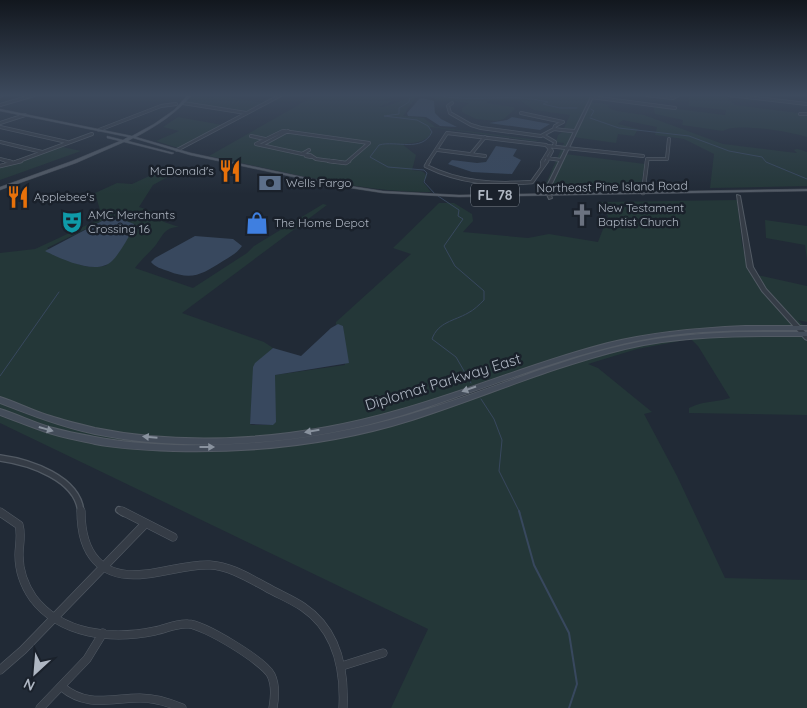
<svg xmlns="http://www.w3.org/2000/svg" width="807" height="708" font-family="Quicksand,sans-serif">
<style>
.green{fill:#243738;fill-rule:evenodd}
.water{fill:#38485e}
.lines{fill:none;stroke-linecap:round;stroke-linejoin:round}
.stream-far1{stroke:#38485e;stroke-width:1}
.stream{stroke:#38485e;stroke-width:2}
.minor-far3-casing{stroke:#525a64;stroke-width:4}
.minor-far2-casing{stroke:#525a64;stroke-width:4.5}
.minor-far1-casing{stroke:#525a64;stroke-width:8}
.minor-casing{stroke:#525a64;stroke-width:9}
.tertiary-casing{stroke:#525a64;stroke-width:2}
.secondary-casing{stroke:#525a64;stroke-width:2}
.primary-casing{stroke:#3e4550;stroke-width:1}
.minor-far3{stroke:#353c46;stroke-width:2.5}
.minor-far2{stroke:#353c46;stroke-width:3}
.minor-far1{stroke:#353c46;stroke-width:5.5}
.minor{stroke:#353c46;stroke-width:8}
.tertiary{fill:#353c46;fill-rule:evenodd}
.secondary{fill:#434c59;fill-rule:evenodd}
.primary{fill:#535b66;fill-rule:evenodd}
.oneway{fill:#89929e}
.labels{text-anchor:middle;stroke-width:5;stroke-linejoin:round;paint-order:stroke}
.far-poi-label{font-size:12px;fill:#afb7c3;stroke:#1a212b;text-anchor:start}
.far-street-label{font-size:12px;fill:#afb7c3;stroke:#1a212b}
.shield{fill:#1a212b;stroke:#828a95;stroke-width:1}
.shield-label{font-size:14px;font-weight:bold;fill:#afb7c3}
.street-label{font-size:15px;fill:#afb7c3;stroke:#1a212b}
</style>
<rect width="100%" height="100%" fill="#212a36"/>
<path class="green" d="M194,95l19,3 4,-3 47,8 -19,11 -58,-11z
M316,95h87l-26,6h16l-14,6h2c15,-2 29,-12 43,-12l-9,3 -12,18 21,2 11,9 103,13 18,2 2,-7 4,-3 10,1 2,-4 -10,-1 6,-13 -36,-5 -12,-8 -10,-2h-22l-4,3 27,4 2,2 -11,10 -8,2 -20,-2 -14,-7v-4l7,-5 -33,-4 -12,-4h167l-46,95h-2l21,-47 -23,-3 -6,1 -105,-14 1,7c-7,9 -18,9 -29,10l14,11 -4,15c6,1 12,-1 15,7l-4,5 8,10c-69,1 -154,-22 -222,-36z
M689,95h35l11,10 72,9v23c-16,-5 -72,-15 -84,-6l-41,-6 1,-5 -28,-6 -2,-8 72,9 1,-5 -37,-4z
M590,102l21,3 -4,2 9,4 28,4 79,29 65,8 9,1 -3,-3c4,-3 9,1 13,2v34l-97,2 4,-34 -30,-15 -29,-4 2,-8 -34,-7 -5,4 20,5 -4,7 -16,-2 -2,9 -43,-6z
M178,117l44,8 -44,23 -22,-7 23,-10 -16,-4z
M58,146l23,5 -81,29v-15z
M565,154l80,10 -5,25 -92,1z
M160,171l13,3 -20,11 -14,22 32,10 -7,5 15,5c-15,0 -16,9 -24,19 -6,7 -14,14 -20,22l58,20 54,-35 7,-7 69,-42 4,1 -145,108 82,29 9,6 -19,17 -4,59 2,1h21l2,-50 70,-10 -2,-39 -7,-1v-3l75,-68 -18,-6 46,-45h15l18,11 1,7 -10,11 65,6 21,-4 49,8 10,-26 -11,-14 140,-2 5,44 6,23 47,60c-51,1 -104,-1 -155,9 -78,15 -152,46 -227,70 -111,36 -243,44 -356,13 -19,-6 -38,-14 -57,-22v-144l35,-4 69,-32 2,-6 -6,-1 -5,-17 22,-10 15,1zM106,219l1,46c-21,7 -43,-6 -60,-17z
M765,220l42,6v34l-2,-15 -39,-7z
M757,275l50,11v36l-9,-2 7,7h-5l-33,-38z
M750,335h53l4,5v75l-118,-2v-5c16,-8 25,-5 41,-10l-32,-52 -7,-7 -54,10 -49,15 10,4 54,44 -8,2 33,62 48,102 82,2v128h-416l37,-79 -428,-206v-7l54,18 90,15 178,-9 137,-37 116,-40 50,-14 40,-8z
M0,403c63,30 129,32 197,39v3c-49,-1 -98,-4 -146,-17 -17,-5 -34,-13 -51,-19z"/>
<path class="water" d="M422,98l12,3 1,12 6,6 16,8 -17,-1 -14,-9 -18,-1 -1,-3 12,-14z
M512,117l38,7 -10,6 -51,-7 18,-3z
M496,146l21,3 -4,7 8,4 -9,14 -40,-2 -24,-8 4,-4 25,3 9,-1z
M118,218l16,6v4c-7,11 -13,24 -22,33 -15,15 -51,-2 -67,-10l57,-30z
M195,236l38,3 9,7c-5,7 -11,10 -19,15 -21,13 -30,20 -55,10 -6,-2 -13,-4 -17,-9l4,-4z
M338,324l5,2 6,37 -74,12 1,47 -3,3 -23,-1 3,-57 2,-4 18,-15 28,8 30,-28z"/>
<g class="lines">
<path class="stream-far1" d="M436,95c38,9 73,-3 112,7l-5,2 17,4h17
M410,98l-1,4 -10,6v6l-15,2 33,4 11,6 4,6c-10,21 -36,8 -53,13l-9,12 18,10 36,3 3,3 -3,9 11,12
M591,109l3,2 -3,5
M590,118l29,10 70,8 40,15 33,6 4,5 41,17
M438,196l21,14 -1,6 5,3 -19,27 11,20 29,25v9c-5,5 -10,10 -16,13 -14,8 -30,9 -36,26l24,18 15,26
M0,376l59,-84
M481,399l13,20 8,21 -3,31 21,42"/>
<path class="stream" d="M519,511l15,54 35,68 8,51 -8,24"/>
<defs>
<path id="minor-far3" d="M646,95l27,3 5,-3
M729,95l78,9
M0,96l2,-1
M591,97l84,11
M183,103l63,10
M452,103l-4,3 2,7 21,12 10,3 60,8 13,-7 8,1
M0,105l34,-10
M521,113l42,9 -8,4 -1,3
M800,114h7
M0,123l25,-8
M0,127l67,15
M99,130l62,-24 15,-2
M571,131l-9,-1 12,1
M543,135l12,7 -1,4
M251,136l14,3
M0,142l42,10
M262,145l26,-14
M547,146l96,10
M177,150l104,-55
M438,150l47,6
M302,154l7,-4
M471,154l14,-17
M307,155l-51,-11 27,-13 86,12 -22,19
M311,157l-5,-1 4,-1 6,4 22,3
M547,158l14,2
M0,159l11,3
M16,162l76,-28
M428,162l19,-29 99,12 6,6 -6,11
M542,162l8,-13
M647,162v-3h20l2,-20"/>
<path id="minor-far2" d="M6,161l5,1
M329,161l17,2 3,-2
M429,161l-3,5c34,17 69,19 106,16l15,-21
M0,166l21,-5
M542,167l1,-6
M643,193l4,-32"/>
<path id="minor-far1" d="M0,458c29,4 79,20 81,55
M119,510l5,3"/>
<path id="minor" d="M81,511c0,42 19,69 65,63 21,-2 42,-10 64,-9 20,1 39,13 56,22 12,7 25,12 37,20 34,23 42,62 40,101
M122,511l51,26
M0,512l19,13c3,10 0,20 0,30 0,16 5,30 14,43 28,37 79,42 122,33 11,-2 21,-8 33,-7 15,0 76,37 83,51 5,10 4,22 2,33
M342,666l41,-13
M0,670l23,-20 122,-126
M62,687c25,21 49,11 78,11 16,0 28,4 42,10
M40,708l47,-49 16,-26"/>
<path id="tertiary" d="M592,95h2l-45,95 3,8 -3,1 -4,-9z
M737,195l3,1 13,71 13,22 41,45v6l-2,-1 -43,-48 -15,-24z"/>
<path id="secondary" d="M745,326h62v4c-55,0 -111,-1 -166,10 -81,16 -158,50 -238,75 -94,29 -211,39 -308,19 -33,-7 -64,-19 -95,-31v-6c16,5 31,13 47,18 15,5 32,9 48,13 99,20 208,10 304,-18 71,-20 138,-49 209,-67 45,-11 91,-15 137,-17z
M738,332h69v4c-61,0 -123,-1 -182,13 -73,18 -142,48 -213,71 -76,24 -158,33 -238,31 -26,-1 -53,-2 -79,-7 -17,-4 -36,-7 -52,-13 -15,-5 -29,-11 -43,-16v-6c16,5 31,12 46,17 16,5 33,8 49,11 26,5 53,7 79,8 79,2 158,-8 234,-30 73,-21 142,-53 217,-70 37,-9 75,-11 113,-13z"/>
<path id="primary" d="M188,95h4c-17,19 -34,30 -56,42l55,16 140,30 52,8 76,4 348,-6v2l-348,6 -76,-4 -52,-8 -141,-30 -57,-17 -5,3 46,12 -2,1 -48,-12 -48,21 -76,27v-3l72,-26 48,-20 -13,-3v-2l16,4 5,-3 -128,-26v-2l132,27 22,-12 20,-14z"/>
</defs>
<use href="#minor-far3" class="minor-far3-casing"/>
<use href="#minor-far2" class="minor-far2-casing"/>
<use href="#minor-far1" class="minor-far1-casing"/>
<use href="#minor" class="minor-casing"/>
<use href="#tertiary" class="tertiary-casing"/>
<use href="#secondary" class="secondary-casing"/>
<use href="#primary" class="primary-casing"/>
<use href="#minor-far3" class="minor-far3"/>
<use href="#minor-far2" class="minor-far2"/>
<use href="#minor-far1" class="minor-far1"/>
<use href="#minor" class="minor"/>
<use href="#tertiary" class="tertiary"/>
<use href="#secondary" class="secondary"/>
<use href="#primary" class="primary"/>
</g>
<defs><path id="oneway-solid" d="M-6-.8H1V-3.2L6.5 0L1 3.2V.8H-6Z" transform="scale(1.25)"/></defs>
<g class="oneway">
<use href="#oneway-solid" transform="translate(469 389) rotate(161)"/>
<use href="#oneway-solid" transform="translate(46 429) rotate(16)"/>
<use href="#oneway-solid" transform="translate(312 431) rotate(170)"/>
<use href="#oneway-solid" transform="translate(150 437) rotate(-175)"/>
<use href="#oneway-solid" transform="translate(207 447)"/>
</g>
<linearGradient id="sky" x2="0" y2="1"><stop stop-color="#12171e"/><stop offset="0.49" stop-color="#3d4a5d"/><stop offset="1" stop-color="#3d4a5d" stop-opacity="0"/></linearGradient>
<rect width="807" height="194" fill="url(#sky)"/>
<defs>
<symbol id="restaurant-bare" viewBox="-9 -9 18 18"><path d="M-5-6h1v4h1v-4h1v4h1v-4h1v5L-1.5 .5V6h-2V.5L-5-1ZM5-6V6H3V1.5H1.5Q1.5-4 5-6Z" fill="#e8710a" stroke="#1a212b" stroke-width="2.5" paint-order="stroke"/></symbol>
<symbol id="bank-bare" viewBox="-9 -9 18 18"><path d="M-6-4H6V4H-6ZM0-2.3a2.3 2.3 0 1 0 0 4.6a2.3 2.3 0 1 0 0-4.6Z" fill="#5c6f8a" stroke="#1a212b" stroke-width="2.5" paint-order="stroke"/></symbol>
<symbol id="church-bare" viewBox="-9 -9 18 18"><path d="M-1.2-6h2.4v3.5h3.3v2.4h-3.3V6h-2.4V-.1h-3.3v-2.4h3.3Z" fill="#6b7280" stroke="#1a212b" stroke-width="2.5" paint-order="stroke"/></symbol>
<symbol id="theatre-bare" viewBox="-9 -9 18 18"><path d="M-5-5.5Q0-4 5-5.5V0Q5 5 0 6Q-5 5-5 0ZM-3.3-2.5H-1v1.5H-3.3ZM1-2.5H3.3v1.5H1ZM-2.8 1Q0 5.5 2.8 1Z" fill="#0f9aa8" stroke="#1a212b" stroke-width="2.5" paint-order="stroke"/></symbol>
<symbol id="shop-bare" viewBox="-9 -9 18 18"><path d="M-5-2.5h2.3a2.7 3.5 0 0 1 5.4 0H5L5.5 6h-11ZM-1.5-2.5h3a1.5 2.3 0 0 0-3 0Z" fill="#3f7fe0" stroke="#1a212b" stroke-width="2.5" paint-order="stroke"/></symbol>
</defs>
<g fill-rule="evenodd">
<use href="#restaurant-bare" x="214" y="155" width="32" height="32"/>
<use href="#bank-bare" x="254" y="167" width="32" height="32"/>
<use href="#restaurant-bare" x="2" y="181" width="32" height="32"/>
<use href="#church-bare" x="566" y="199" width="32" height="32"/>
<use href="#theatre-bare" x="56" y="206" width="32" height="32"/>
<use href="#shop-bare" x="241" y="207" width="32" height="32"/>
</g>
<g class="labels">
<g class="far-poi-label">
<text x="214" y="175" text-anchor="end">McDonald's</text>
<text x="286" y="187">Wells Fargo</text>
<text x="34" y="201">Applebee's</text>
<text x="598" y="212">New Testament<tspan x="598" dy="14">Baptist Church</tspan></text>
<text x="88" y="219">AMC Merchants<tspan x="88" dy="14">Crossing 16</tspan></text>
<text x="274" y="227">The Home Depot</text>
</g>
<g class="far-street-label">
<text transform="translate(612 187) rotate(-1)" y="4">Northeast Pine Island Road</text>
</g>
<rect class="shield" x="471" y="183.5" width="48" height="23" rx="4"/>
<g class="shield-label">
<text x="495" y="200">FL 78</text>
</g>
<g class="street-label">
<text transform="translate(443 382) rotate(-17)" y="5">Diplomat Parkway East</text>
</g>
</g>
<g transform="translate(35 673) rotate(206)" stroke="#1a212b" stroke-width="4" paint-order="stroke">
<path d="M0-4L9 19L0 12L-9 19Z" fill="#afb7c3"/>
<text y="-8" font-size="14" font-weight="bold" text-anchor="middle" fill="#afb7c3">N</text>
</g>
</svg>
